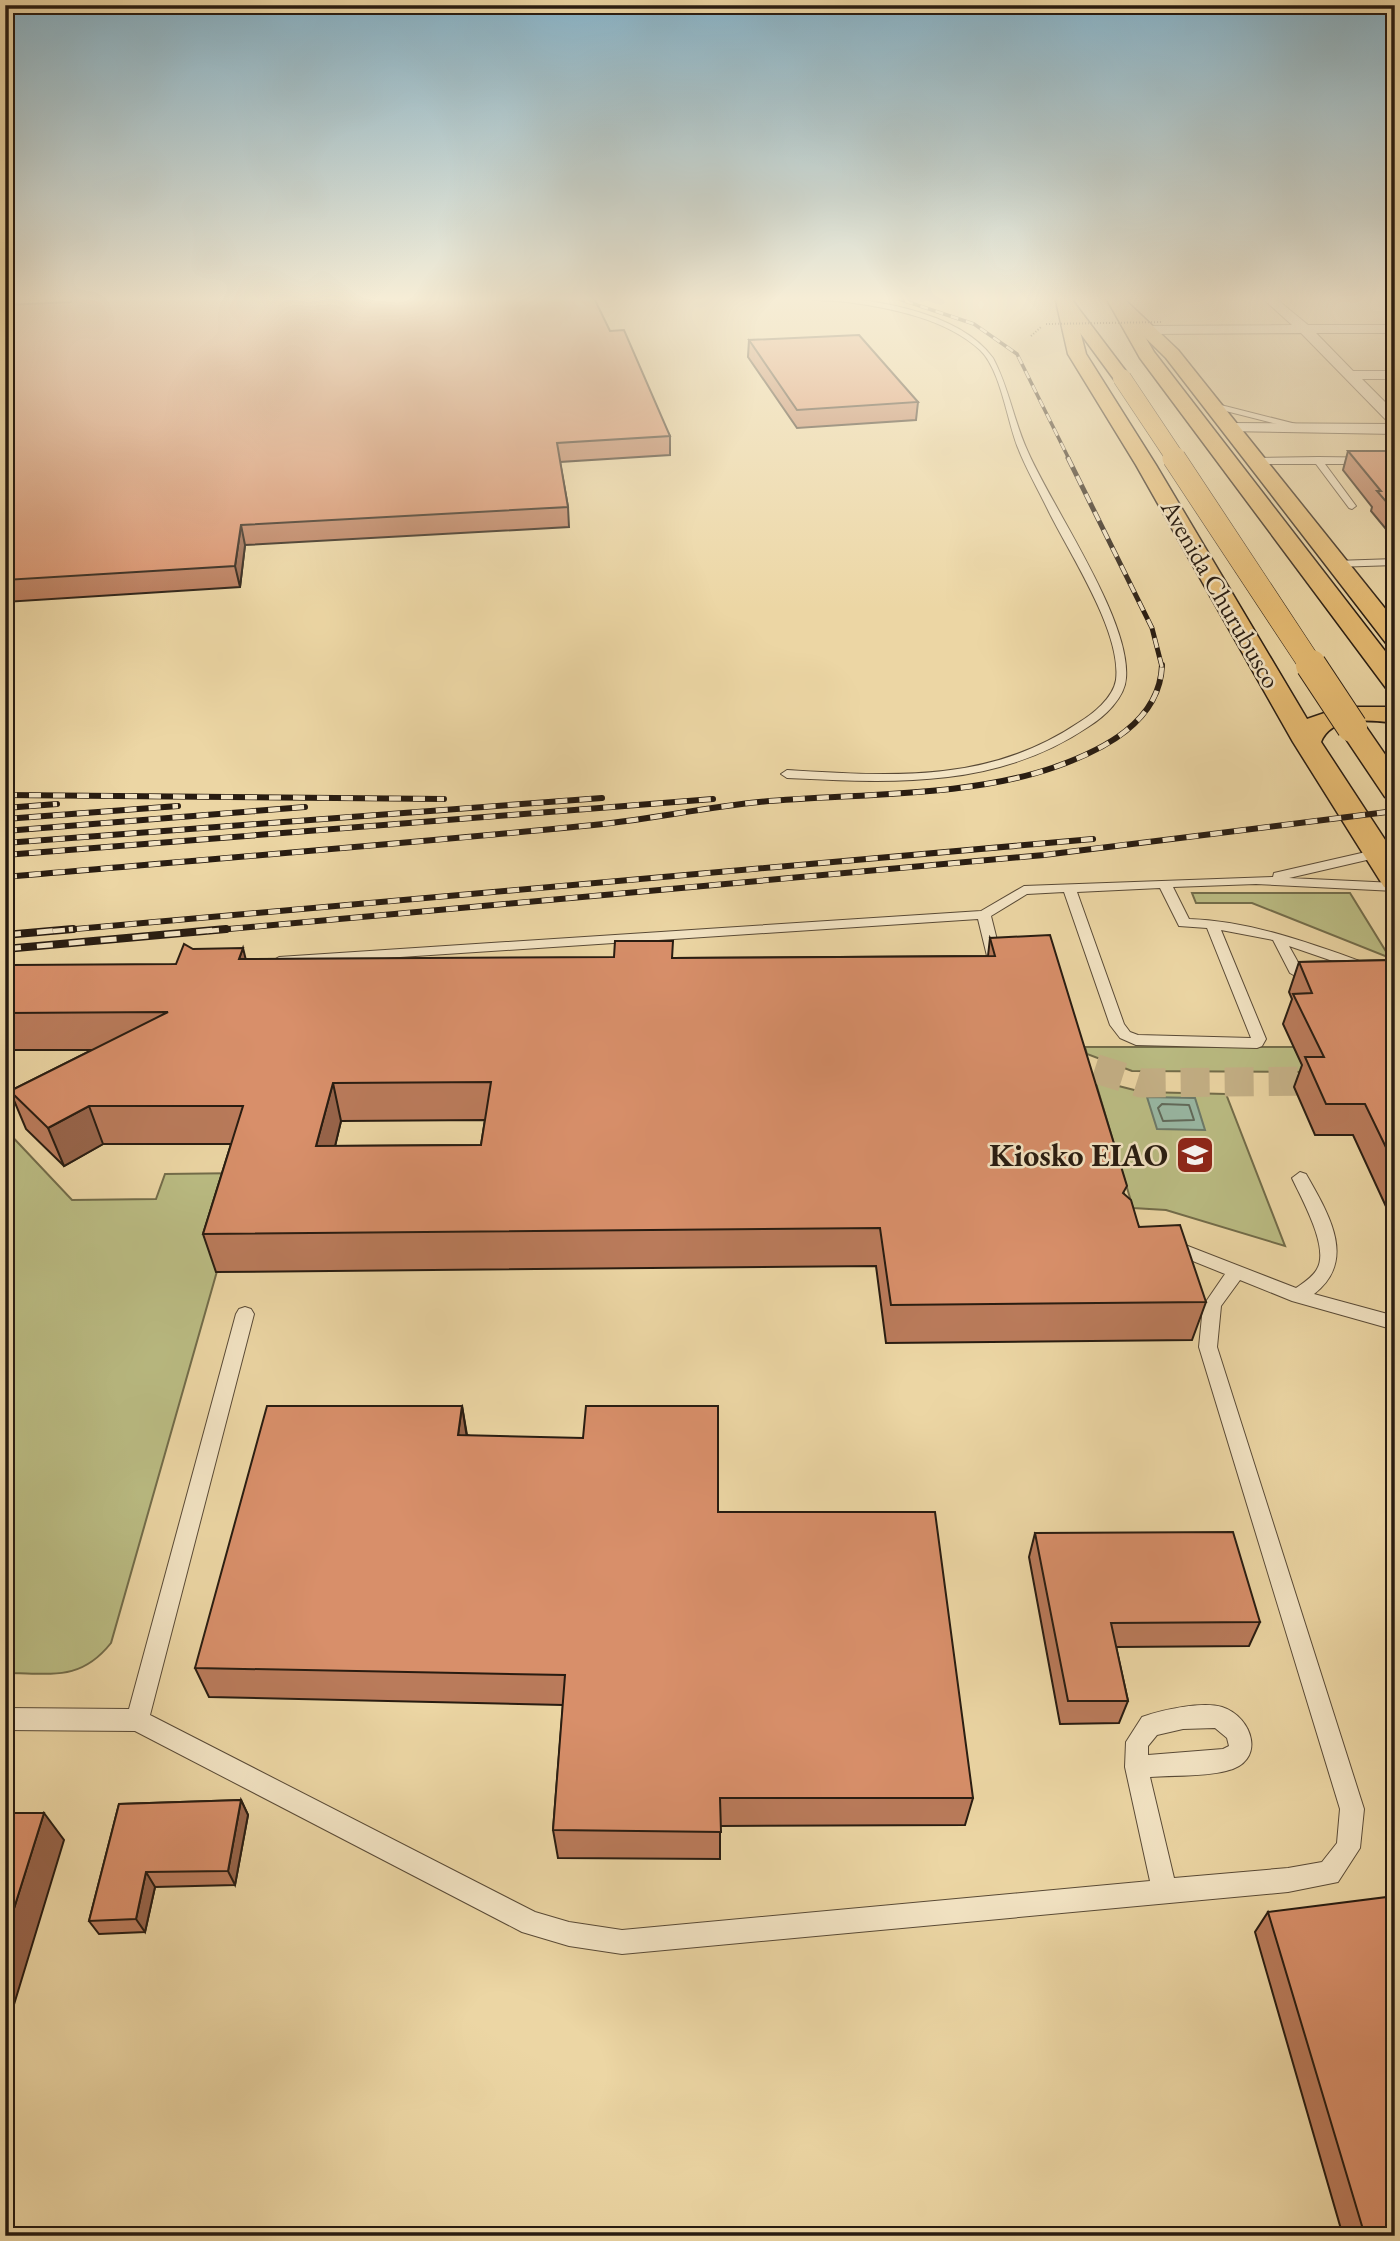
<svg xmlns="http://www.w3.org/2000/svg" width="1400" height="2241" font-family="'EB Garamond',serif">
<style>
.green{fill:#bbbd84;stroke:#726c4a;stroke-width:2}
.water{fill:#99b9a5;stroke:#6c7a6a;stroke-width:2}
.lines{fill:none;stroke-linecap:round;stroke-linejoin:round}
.shore{stroke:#606a5b;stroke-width:2}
.street-tunnel{stroke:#c5b187;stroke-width:29;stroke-dasharray:29 15;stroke-linecap:butt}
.lane-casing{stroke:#594a36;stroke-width:2}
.street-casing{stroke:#594a36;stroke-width:2}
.primary-casing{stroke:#281c11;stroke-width:3}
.highway-casing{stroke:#281c11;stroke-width:3}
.path{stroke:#281c11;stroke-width:2;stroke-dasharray:1 2;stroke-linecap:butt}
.lane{fill:#f3e4c4;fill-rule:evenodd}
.street{fill:#f3e4c4;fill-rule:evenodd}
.primary{fill:#e6bb72;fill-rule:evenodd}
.highway{fill:#e6bb72;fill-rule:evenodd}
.rail-far3-casing{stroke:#281c11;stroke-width:3.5}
.rail-far2-casing{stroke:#281c11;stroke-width:5}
.rail-far1-casing{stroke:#281c11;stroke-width:6}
.rail-casing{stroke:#281c11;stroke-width:8}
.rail-far3{stroke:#f3e4c4;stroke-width:2.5;stroke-dasharray:8;stroke-linecap:butt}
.rail-far2{stroke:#f3e4c4;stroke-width:3.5;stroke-dasharray:10;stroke-linecap:butt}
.rail-far1{stroke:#f3e4c4;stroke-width:4.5;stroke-dasharray:12;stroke-linecap:butt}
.rail{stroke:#f3e4c4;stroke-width:5;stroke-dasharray:16;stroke-linecap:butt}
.highway-bridge-far2-casing{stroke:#281c11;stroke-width:19;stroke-linecap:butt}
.highway-bridge-far1-casing{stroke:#281c11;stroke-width:24;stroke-linecap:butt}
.highway-bridge-casing{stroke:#281c11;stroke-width:32;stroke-linecap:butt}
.path-bridge{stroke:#281c11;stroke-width:2;stroke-dasharray:1 2;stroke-linecap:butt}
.highway-bridge-far2{stroke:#e6bb72;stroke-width:18}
.highway-bridge-far1{stroke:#e6bb72;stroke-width:23}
.highway-bridge{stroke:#e6bb72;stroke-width:30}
.wall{fill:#ba7b5b;stroke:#281c11;stroke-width:2;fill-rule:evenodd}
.shaded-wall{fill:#97644a;stroke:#281c11;stroke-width:2}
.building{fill:#d88f6a;stroke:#281c11;stroke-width:2;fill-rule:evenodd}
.labels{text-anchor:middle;stroke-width:5;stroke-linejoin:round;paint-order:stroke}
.far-street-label{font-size:26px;fill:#281c11;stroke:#f3e4c4}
.poi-label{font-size:32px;font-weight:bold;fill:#281c11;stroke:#f3e4c4;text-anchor:end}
</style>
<rect width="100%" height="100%" fill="#ecd6a4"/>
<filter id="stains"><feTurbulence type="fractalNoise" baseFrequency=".00286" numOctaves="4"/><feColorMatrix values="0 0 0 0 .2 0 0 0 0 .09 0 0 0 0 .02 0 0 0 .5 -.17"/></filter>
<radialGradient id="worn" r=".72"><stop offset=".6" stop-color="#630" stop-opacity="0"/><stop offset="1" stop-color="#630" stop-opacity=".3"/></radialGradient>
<path class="green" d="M1192,893h158l40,65 -138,-55h-56z
M1085,1047h209l12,25 -174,-1 -45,-17z
M1095,1080l47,12 84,2 59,152 -119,-36 -33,-2z
M5,1129l67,71 84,-1 9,-25 80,-1 -134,470c-31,39 -60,30 -106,30z"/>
<path class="water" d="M1147,1097l48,1 10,32 -48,-1z"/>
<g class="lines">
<path class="shore" d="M1162,1104l27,1 5,15 -31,1 -5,-13z"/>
<path class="street-tunnel" d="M1053,1055l88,28 254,-3"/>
<defs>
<path id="lane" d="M689,296h60l-57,2z
M801,296c57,0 156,12 192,62 16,30 21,64 35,94 25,57 103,168 98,226 -1,20 -22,39 -38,49 -92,62 -194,56 -301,51l-6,-4 6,-4c105,6 200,14 291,-47 15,-9 35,-25 38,-43 6,-48 -47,-127 -68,-170 -10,-21 -22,-41 -30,-62 -11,-27 -17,-78 -38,-98 -34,-31 -88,-42 -133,-48 -14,-2 -35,0 -46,-6z
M1209,402l99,25 1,2 -4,2 -99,-25z
M1318,457l77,1v6h-70l31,42 -4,3 -3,-1 -33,-44h-63l-4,-3 4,-3z
M1395,559v6l-60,2 -5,-3 5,-3z
M1379,849l5,1v6l-95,22 106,5v8l-139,-7 -83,3 16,32c61,2 117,23 174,43l2,3 -7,4 -5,-1 -64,-22 15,27 -7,4 -7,-4 -17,-33 -52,-10 45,109 -4,7 -5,2 -121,-3 -16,-7 -10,-13 -46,-133 -37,2 -36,22 11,44 -7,4 -7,-4 -10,-41 -699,46 -7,-4 7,-4 702,-46 43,-25 249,-9 1,-4zM1160,888l19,38 28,2 44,110 -113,-3 -8,-3 -6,-8 -47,-132z
M1300,1172l6,2c22,39 52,86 8,120l81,22v14l-103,-29 -52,-21 -19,26 -4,41 147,462 -4,39 -22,34 -50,10 -666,62 -53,-8 -47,-14 -387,-201 -130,-1v-22l124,1 107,-395 3,-5 6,-2 6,2 3,5 -104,401 385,197 34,10 53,8 528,-49 -25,-114 1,-25 16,-25c19,-7 60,-16 80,-10 31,10 45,55 4,64 -24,6 -52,4 -76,6l24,101 114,-10 34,-6 15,-19 3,-34 -141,-462 4,-41 22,-32 -62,-25 -3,-4 3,-4h12l121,47c7,-5 17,-11 21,-19 13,-21 -16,-71 -25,-91zM1215,1728l12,10 2,8 -6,3 -75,6v-9l9,-11 26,-6z"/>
<path id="street" d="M1260,296h13l35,29h87v8h-79l37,38h42v8h-33l33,33v22l-172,-3v-6l5,-2 162,1 -89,-91 -154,1 -7,-4 7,-4 145,-1z"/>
<path id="primary" d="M1064,296l8,5 14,53 70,111 151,254 35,-12h53v16c-25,-3 -63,-8 -74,19l74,113v35l-11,-3 -91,-145 -157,-277 -68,-111 -12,-53z
M1110,297h12l56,53 217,271v25l-9,-3 -220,-285 -56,-55z"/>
<path id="highway" d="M1053,296h16l62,82 -3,4h-12z
M1105,296h16l33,56 241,312v26l-9,-2 -246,-330z
M1352,719l10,2 33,48v31l-10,-3 -47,-70 4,-6z"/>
</defs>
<use href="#lane" class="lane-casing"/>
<use href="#street" class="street-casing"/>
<use href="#primary" class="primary-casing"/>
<use href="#highway" class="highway-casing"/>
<path class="path" d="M1031,336l10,-9"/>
<use href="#lane" class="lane"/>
<use href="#street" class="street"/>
<use href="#primary" class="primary"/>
<use href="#highway" class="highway"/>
<defs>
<path id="rail-far3" d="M890,296l84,28 43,30 52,105"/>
<path id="rail-far2" d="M1068,458l84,170 10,39"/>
<path id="rail-far1" d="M5,795l439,4
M5,808l52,-4
M5,819l173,-13
M5,831l300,-24
M5,843l597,-45
M5,855l708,-56
M5,877c193,-17 386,-32 578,-51 59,-5 117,-18 176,-24 93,-9 208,-4 296,-35 48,-17 105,-45 107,-102
M53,931l1040,-92
M207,931l837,-76 351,-44"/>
<path id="rail" d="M5,935l68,-6
M5,949l221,-20"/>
</defs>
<use href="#rail-far3" class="rail-far3-casing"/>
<use href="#rail-far2" class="rail-far2-casing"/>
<use href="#rail-far1" class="rail-far1-casing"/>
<use href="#rail" class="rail-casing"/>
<use href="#rail-far3" class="rail-far3"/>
<use href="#rail-far2" class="rail-far2"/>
<use href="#rail-far1" class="rail-far1"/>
<use href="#rail" class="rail"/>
<defs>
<path id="highway-bridge-far2" d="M1122,378l54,81"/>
<path id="highway-bridge-far1" d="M1174,458l138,209"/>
<path id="highway-bridge" d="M1311,665l41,62"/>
</defs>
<use href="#highway-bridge-far2" class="highway-bridge-far2-casing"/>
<use href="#highway-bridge-far1" class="highway-bridge-far1-casing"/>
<use href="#highway-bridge" class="highway-bridge-casing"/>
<path class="path-bridge" d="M1046,324l117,-2"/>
<use href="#highway-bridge-far2" class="highway-bridge-far2"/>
<use href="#highway-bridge-far1" class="highway-bridge-far1"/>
<use href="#highway-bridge" class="highway-bridge"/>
</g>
<path class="wall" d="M5,305l605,26 60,105v19l-110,7 8,45 1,20 -324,18 -5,42 -235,15z
M749,340l169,62 -2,18 -119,8 -49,-71z
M1348,451l47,4v85l-24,-29 1,-4 -29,-37z
M990,938l134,256 15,33 67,75 -14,38 -306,3 -10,-77 -660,6 -13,-38 28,-90h-128l-39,22 -38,-37 -16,-38 82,-41h-87v-72l240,-19 428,-1 315,-2zM485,1120l-4,25 -146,1 6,-25z
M1395,960v266l-42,-91h-38l-21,-48 8,-22 -19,-41 9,-25 -3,-7 10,-30z
M462,1406l5,29 251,77 255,286 -8,27 -245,1v33l-162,-1 -5,-28 10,-125 -354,-8 -14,-29z
M1035,1533l225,89 -11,24 -133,1 12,54 -9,22 -59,1 -31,-167z
M241,1800l7,15 -13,70 -80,2 -10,45 -46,2 -10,-13 30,-117z
M1268,1912l127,324h-52l-88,-304z"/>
<path class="shaded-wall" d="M241,525l4,20 -5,42 -5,-21z
M243,948l9,37 -13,-26z
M333,1083l8,38 -15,63 -10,-38z
M89,1106l14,38 -39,22 -16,-38z
M462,1406l5,32 -9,-3z
M241,1800l7,15 -13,70 -7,-14z
M44,1813l20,27 -55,181 -4,-5v-79z
M146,1872l9,15 -10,45 -9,-13z"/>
<path class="building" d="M73,296h520l17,35 14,-1 46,106 -113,7 11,64 -327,18 -6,41 -230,14v-275l66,-3z
M859,335l59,67 -121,8 -48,-70z
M1348,451h43l4,4v57l-18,-21h4z
M1050,935l77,251 -4,7 8,7 8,27 41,-2 26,77 -315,3 -11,-77 -677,6 40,-128h-154l-41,22 -38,-37 158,-79 -163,1v-35l7,-13 164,-1 8,-20 9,5 50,-1 -4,11 375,-2 1,-16h58l-1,17 323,-2 -5,-18zM491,1082l-10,63 -165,1 17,-63z
M1395,960v206l-30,-62h-39l-21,-47h19l-31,-63 19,-1 -13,-31z
M267,1406h195l-4,29 125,3 3,-32h132v106h217l38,286h-253l1,34 -168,-2 12,-155 -370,-7z
M1233,1532l27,90 -149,1 17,78h-60l-33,-168z
M241,1800l-13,71 -82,1 -10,47 -47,2 30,-117z
M5,1813h39l-39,124z
M1395,1896v340h-30l-97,-324z"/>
<linearGradient id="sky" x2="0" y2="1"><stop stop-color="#88b6cd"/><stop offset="0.49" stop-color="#f6edd6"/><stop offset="1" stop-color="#f6edd6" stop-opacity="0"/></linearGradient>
<rect width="1400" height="610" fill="url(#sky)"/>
<defs>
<symbol id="university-square" viewBox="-11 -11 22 22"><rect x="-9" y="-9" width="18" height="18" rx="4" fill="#8f2418" stroke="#f3e4c4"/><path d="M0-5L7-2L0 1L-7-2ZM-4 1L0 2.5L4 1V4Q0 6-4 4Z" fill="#fff"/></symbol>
</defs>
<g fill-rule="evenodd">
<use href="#university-square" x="1173" y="1133" width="44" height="44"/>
</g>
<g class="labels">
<g class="far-street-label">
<text transform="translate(1221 594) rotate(60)" y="9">Avenida Churubusco</text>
</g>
<g class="poi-label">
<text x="1168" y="1166">Kiosko EIAO</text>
</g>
</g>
<rect width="1400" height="2241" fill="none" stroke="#ecd6a4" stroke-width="28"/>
<rect x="7" y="7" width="1386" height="2227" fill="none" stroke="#281c11" stroke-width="3.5"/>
<rect x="14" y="14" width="1372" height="2213" fill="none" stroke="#281c11" stroke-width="2"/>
<rect width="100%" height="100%" filter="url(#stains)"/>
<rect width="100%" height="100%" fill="url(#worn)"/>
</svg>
